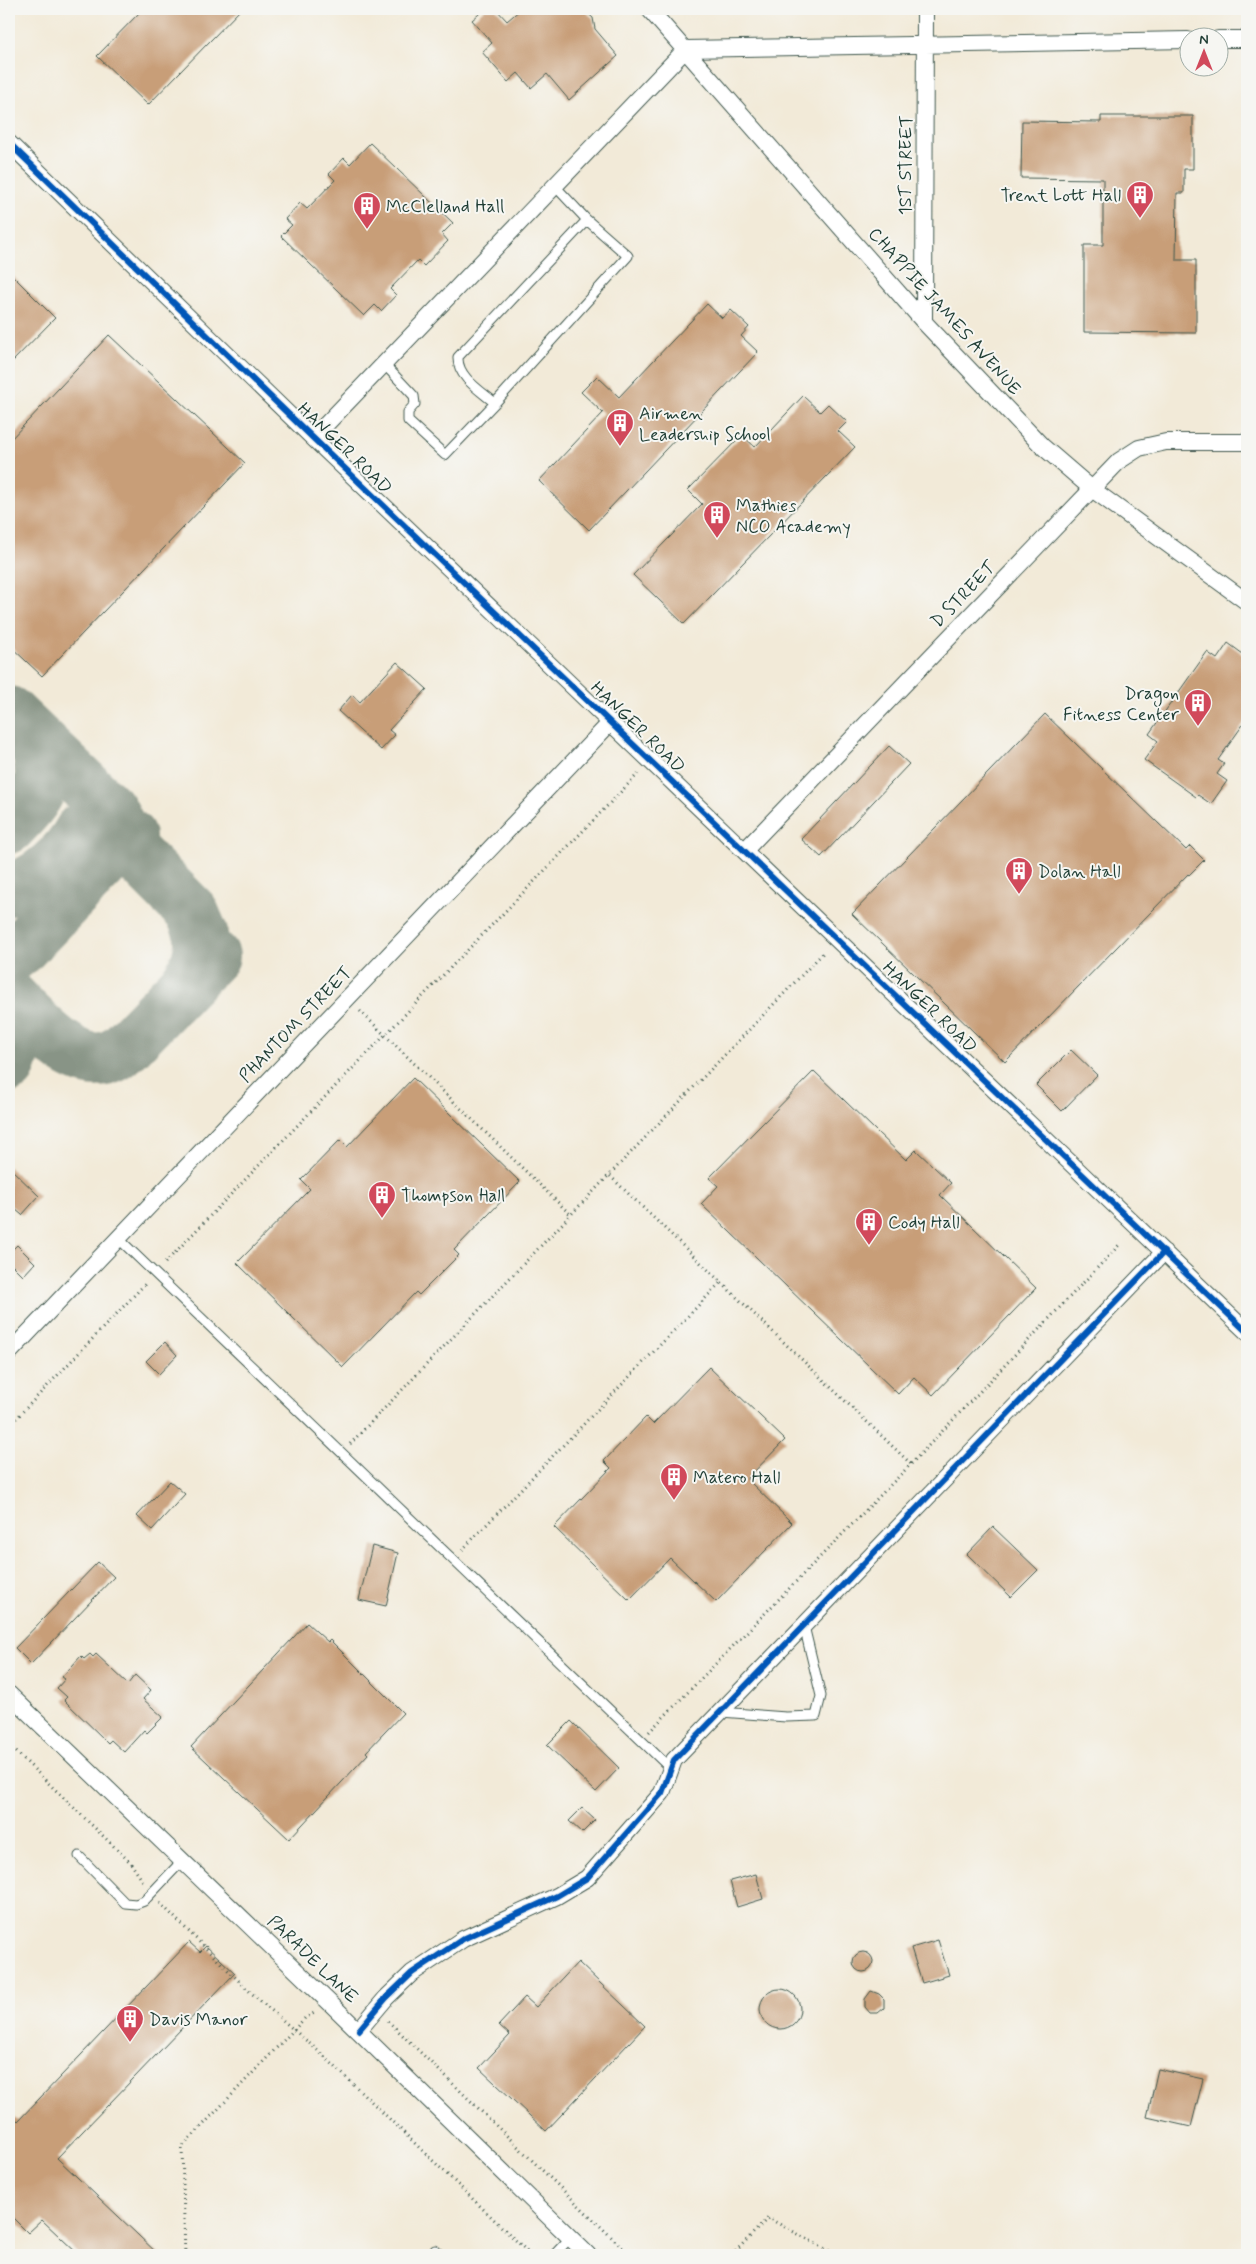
<svg xmlns="http://www.w3.org/2000/svg" width="1256" height="2264" font-family="Mynerve,sans-serif">
<style>
.lines{fill:none;stroke-linecap:round;stroke-linejoin:round}
.taxiway{stroke:#889486;stroke-width:54}
.building{fill:#c89e78}
.service-casing{stroke:#3f574d;stroke-width:11}
.minor-casing{stroke:#3f574d;stroke-width:18}
.path{stroke:#3f574d;stroke-width:3;stroke-dasharray:1 4;stroke-linecap:butt}
.service{stroke:#fff;stroke-width:9}
.minor{stroke:#fff;stroke-width:16}
.cycleway-casing{stroke:#f6f6f2;stroke-width:9}
.cycleway{stroke:#0057b8;stroke-width:6}
.labels{text-anchor:middle;stroke-width:4;stroke-linejoin:round;paint-order:stroke}
.street-label{font-size:18px;fill:#1f3d34;stroke:#f6f6f2}
.poi-label{font-size:18px;fill:#1f3d34;stroke:#f6f6f2;text-anchor:start}
</style>
<rect width="100%" height="100%" fill="#f6f6f2"/>
<filter id="ink" filterUnits="userSpaceOnUse"><feTurbulence type="fractalNoise" baseFrequency=".02" numOctaves="2"/><feDisplacementMap in="SourceGraphic" scale="10" xChannelSelector="R" yChannelSelector="G"/><feConvolveMatrix kernelMatrix="1 2 1 2 8 2 1 2 1" color-interpolation-filters="sRGB"/></filter>
<filter id="wash" filterUnits="userSpaceOnUse"><feTurbulence type="fractalNoise" baseFrequency=".0096" numOctaves="4" result="noise"/><feDisplacementMap in="SourceGraphic" scale="20" xChannelSelector="R" yChannelSelector="G"/><feGaussianBlur stdDeviation="1.12" result="paint"/><feColorMatrix in="noise" values="0 0 0 0 0 0 0 0 0 0 0 0 0 0 0 0 0 1.4 0 .05"/><feComposite in="paint" operator="in"/></filter>
<g filter="url(#wash)">
<rect width="100%" height="100%" fill="#f2ead8"/>
<g class="lines">
<path class="taxiway" d="M9,713l102,98 21,41 60,60 9,21v14l-3,14 -10,21
M9,827c32,-33 41,-43 25,-90
M9,889c30,-5 59,-34 73,-60
M9,958l12,-10 108,-112
M9,996c23,23 68,80 106,59 4,-2 8,-7 12,-10l86,-89
M9,1000c9,22 9,44 0,66"/>
</g>
<g id="blocks">
<path class="building" d="M143,9h98l-93,96 -51,-49z
M485,9h11l11,12 14,-12h56l8,2 8,7 2,11 23,27 -49,44 -22,-26 -16,14 -13,-15 -10,9 -26,-30 10,-9 -20,-23z
M1101,116h92v53h-9v24h-7l-1,67h20v73l-112,-1v-87h19v-66l-82,-1 1,-57 79,1z
M370,143l83,80 -11,11 6,7 -24,25 -6,-6 -28,29 6,6 -15,16 -6,-6 -11,11 -83,-80 11,-11 -7,-6 15,-16 7,6 28,-29 -6,-6 15,-16 6,6z
M9,272l46,46 -46,47z
M707,304l15,14 9,-8 18,17 -8,9 17,16 -169,178 -50,-49 64,-68 -22,-21 16,-16 22,21z
M109,335l136,128 -203,213 -33,-31v-204z
M803,396l17,16 8,-8 19,18 -9,9 17,16 -171,177 -51,-49 69,-71 -14,-14 54,-55 13,12z
M1228,643l19,14v62l-29,41 6,4 -7,10 10,7 -16,23 -13,-9 -2,2 -52,-37 14,-19 -9,-7 58,-82 10,7z
M397,662l30,27 -38,41 6,5 -14,15 -43,-39 14,-16 8,7z
M1045,714l141,136 4,-4 14,14 -15,15 -1,-1 -183,188 -153,-148z
M889,746l20,18 -88,93 -20,-18z
M1071,1050l26,25 -35,36 -26,-26z
M814,1071l92,89 10,-10 35,33 -11,12 96,93 -103,107 -19,-18 -16,17 -197,-190 17,-18 -9,-8z
M413,1078l107,104 -66,68 5,5 -40,40 -3,-3 -73,75 -106,-104 73,-74 -9,-9 39,-40 7,7z
M9,1167l30,29 -17,19 -13,-11z
M17,1245l18,18 -12,13 -14,-14v-9z
M165,1342l12,13 -18,19 -13,-13z
M709,1367l76,73 -38,39 45,44 -76,79 -46,-44 -41,42 -75,-73 57,-59 -7,-7 42,-44 7,7z
M170,1481l15,13 -33,36 -15,-14z
M993,1527l45,43 -27,27 -44,-43z
M372,1546l26,7 -12,53 -27,-6z
M98,1562l16,15 -83,87 -16,-16z
M307,1623l21,19 2,-2 73,73 -37,39 2,2 -79,85 -98,-92z
M90,1654l3,3 3,-3 32,30 7,-9 16,15 -8,9 20,18 -16,16 -3,-3 -20,22 -13,-12 -3,3 -44,-43 3,-3 -10,-9 8,-9 -3,-2 19,-21 3,3z
M571,1721l48,47 -23,24 -49,-47z
M582,1808l13,12 -13,13 -13,-12z
M756,1874l7,25 -26,8 -7,-26z
M938,1940l11,35 -27,8 -11,-35z
M189,1942l11,10 6,-6 29,27 -178,185 102,97h-80l-37,-35 -14,13 -19,-19v-102l9,9z
M853 1962a10 10 0 1 1 20 0a10 10 0 1 1-20 0Z
M578,1962l67,64 -99,105 -67,-63 31,-33 -11,-10 26,-28 11,10z
M760 2009a20 20 0 1 1 40 0a20 20 0 1 1-40 0Z
M871,1991l8,3 5,5v9l-6,5h-8l-5,-6v-8z
M1158,2069l45,10 -12,48 -44,-10z"/>
</g>
</g>
<g filter="url(#ink)">
<use href="#blocks" fill-opacity="0" stroke="#3f574d" stroke-width="1"/>
<g class="lines">
<defs>
<path id="service" d="M554,185l33,35
M384,364l30,32 1,8 -7,8v9l37,34 50,-52 133,-147 -41,-36 -129,137c-1,20 23,34 37,46
M118,1238l553,531
M721,1712l65,5 30,-1 5,-20 -17,-70
M79,1856l46,47 11,1 8,-3 38,-40
M435,2250l5,5
M554,2255l16,-17"/>
<path id="minor" d="M649,9l275,313 118,124 50,43 155,113
M1218,39h29
M9,143l304,295 934,894
M924,322l1,-313
M313,438l373,-389 502,-9
M745,850l374,-389 20,-13 27,-6h81
M9,1353l602,-631
M9,1694l323,311 256,250
M359,2030l27,-32 26,-25 51,-34 94,-43 30,-18 75,-85 12,-33 490,-508"/>
</defs>
<use href="#service" class="service-casing"/>
<use href="#minor" class="minor-casing"/>
<path class="path" d="M360,1011l212,205
M610,1176l301,288
M165,1263c157,-164 316,-326 473,-489
M9,1426l138,-144
M350,1444l474,-492
M462,1550l260,-269
M649,1732l262,-268 210,-221
M9,1745l121,117 14,21
M160,1903l88,87 76,66 207,199
M388,2021l242,234
M185,2255l-3,-108 123,-129 11,-6
M732,2255l36,-37 69,37"/>
<use href="#service" class="service"/>
<use href="#minor" class="minor"/>
<defs>
<path id="cycleway" d="M9,143l304,295 934,894
M359,2030l27,-32 26,-25 51,-34 94,-43 30,-18 75,-85 12,-33 490,-508"/>
</defs>
<use href="#cycleway" class="cycleway-casing"/>
<use href="#cycleway" class="cycleway"/>
</g>
</g>
<defs>
<symbol id="building-pin" viewBox="-11 -11 22 30"><path d="M0 17L-7.5 6A9.5 9.5 0 1 1 7.5 6Z" fill="#d1495b" stroke="#f6f6f2"/><path d="M-4-6H4V6H1V3H-1V6H-4ZM-2.5-4.3h1.7v1.8h-1.7ZM.8-4.3h1.7v1.8H.8ZM-2.5-1h1.7V.8h-1.7ZM.8-1h1.7V.8H.8Z" fill="#fff"/></symbol>
</defs>
<g fill-rule="evenodd">
<use href="#building-pin" x="1124" y="179" width="32" height="43"/>
<use href="#building-pin" x="351" y="190" width="32" height="43"/>
<use href="#building-pin" x="604" y="407" width="32" height="43"/>
<use href="#building-pin" x="701" y="499" width="32" height="43"/>
<use href="#building-pin" x="1182" y="687" width="32" height="43"/>
<use href="#building-pin" x="1003" y="855" width="32" height="43"/>
<use href="#building-pin" x="366" y="1179" width="32" height="43"/>
<use href="#building-pin" x="853" y="1206" width="32" height="43"/>
<use href="#building-pin" x="658" y="1461" width="32" height="43"/>
<use href="#building-pin" x="114" y="2003" width="32" height="43"/>
</g>
<g class="labels">
<g class="street-label">
<text transform="translate(905 165) rotate(-90)" y="6">1ST STREET</text>
<text transform="translate(945 311) rotate(48)" y="6">CHAPPIE JAMES AVENUE</text>
<text transform="translate(345 448) rotate(44)" y="6">HANGER ROAD</text>
<text transform="translate(963 594) rotate(-46)" y="6">D STREET</text>
<text transform="translate(638 727) rotate(44)" y="6">HANGER ROAD</text>
<text transform="translate(930 1007) rotate(44)" y="6">HANGER ROAD</text>
<text transform="translate(295 1024) rotate(-46)" y="6">PHANTOM STREET</text>
<text transform="translate(313 1959) rotate(44)" y="6">PARADE LANE</text>
</g>
<g class="poi-label">
<text x="1121" y="201" text-anchor="end">Trent Lott Hall</text>
<text x="386" y="212">McClelland Hall</text>
<text x="639" y="419">Airmen<tspan x="639" dy="21">Leadership School</tspan></text>
<text x="736" y="511">Mathies<tspan x="736" dy="21">NCO Academy</tspan></text>
<text x="1179" y="699" text-anchor="end">Dragon<tspan x="1179" dy="21">Fitness Center</tspan></text>
<text x="1038" y="877">Dolan Hall</text>
<text x="401" y="1201">Thompson Hall</text>
<text x="888" y="1228">Cody Hall</text>
<text x="693" y="1483">Matero Hall</text>
<text x="149" y="2025">Davis Manor</text>
</g>
</g>
<rect width="1256" height="2264" fill="none" stroke="#f6f6f2" stroke-width="30"/>
<g transform="translate(1204 52)"><circle r="24" fill="#f6f6f2" stroke="#a0aca6"/>
<path d="M0-4L9 19L0 12L-9 19Z" fill="#d1495b"/>
<text y="-8" font-size="14" font-weight="bold" text-anchor="middle" fill="#1f3d34">N</text>
</g>
</svg>
